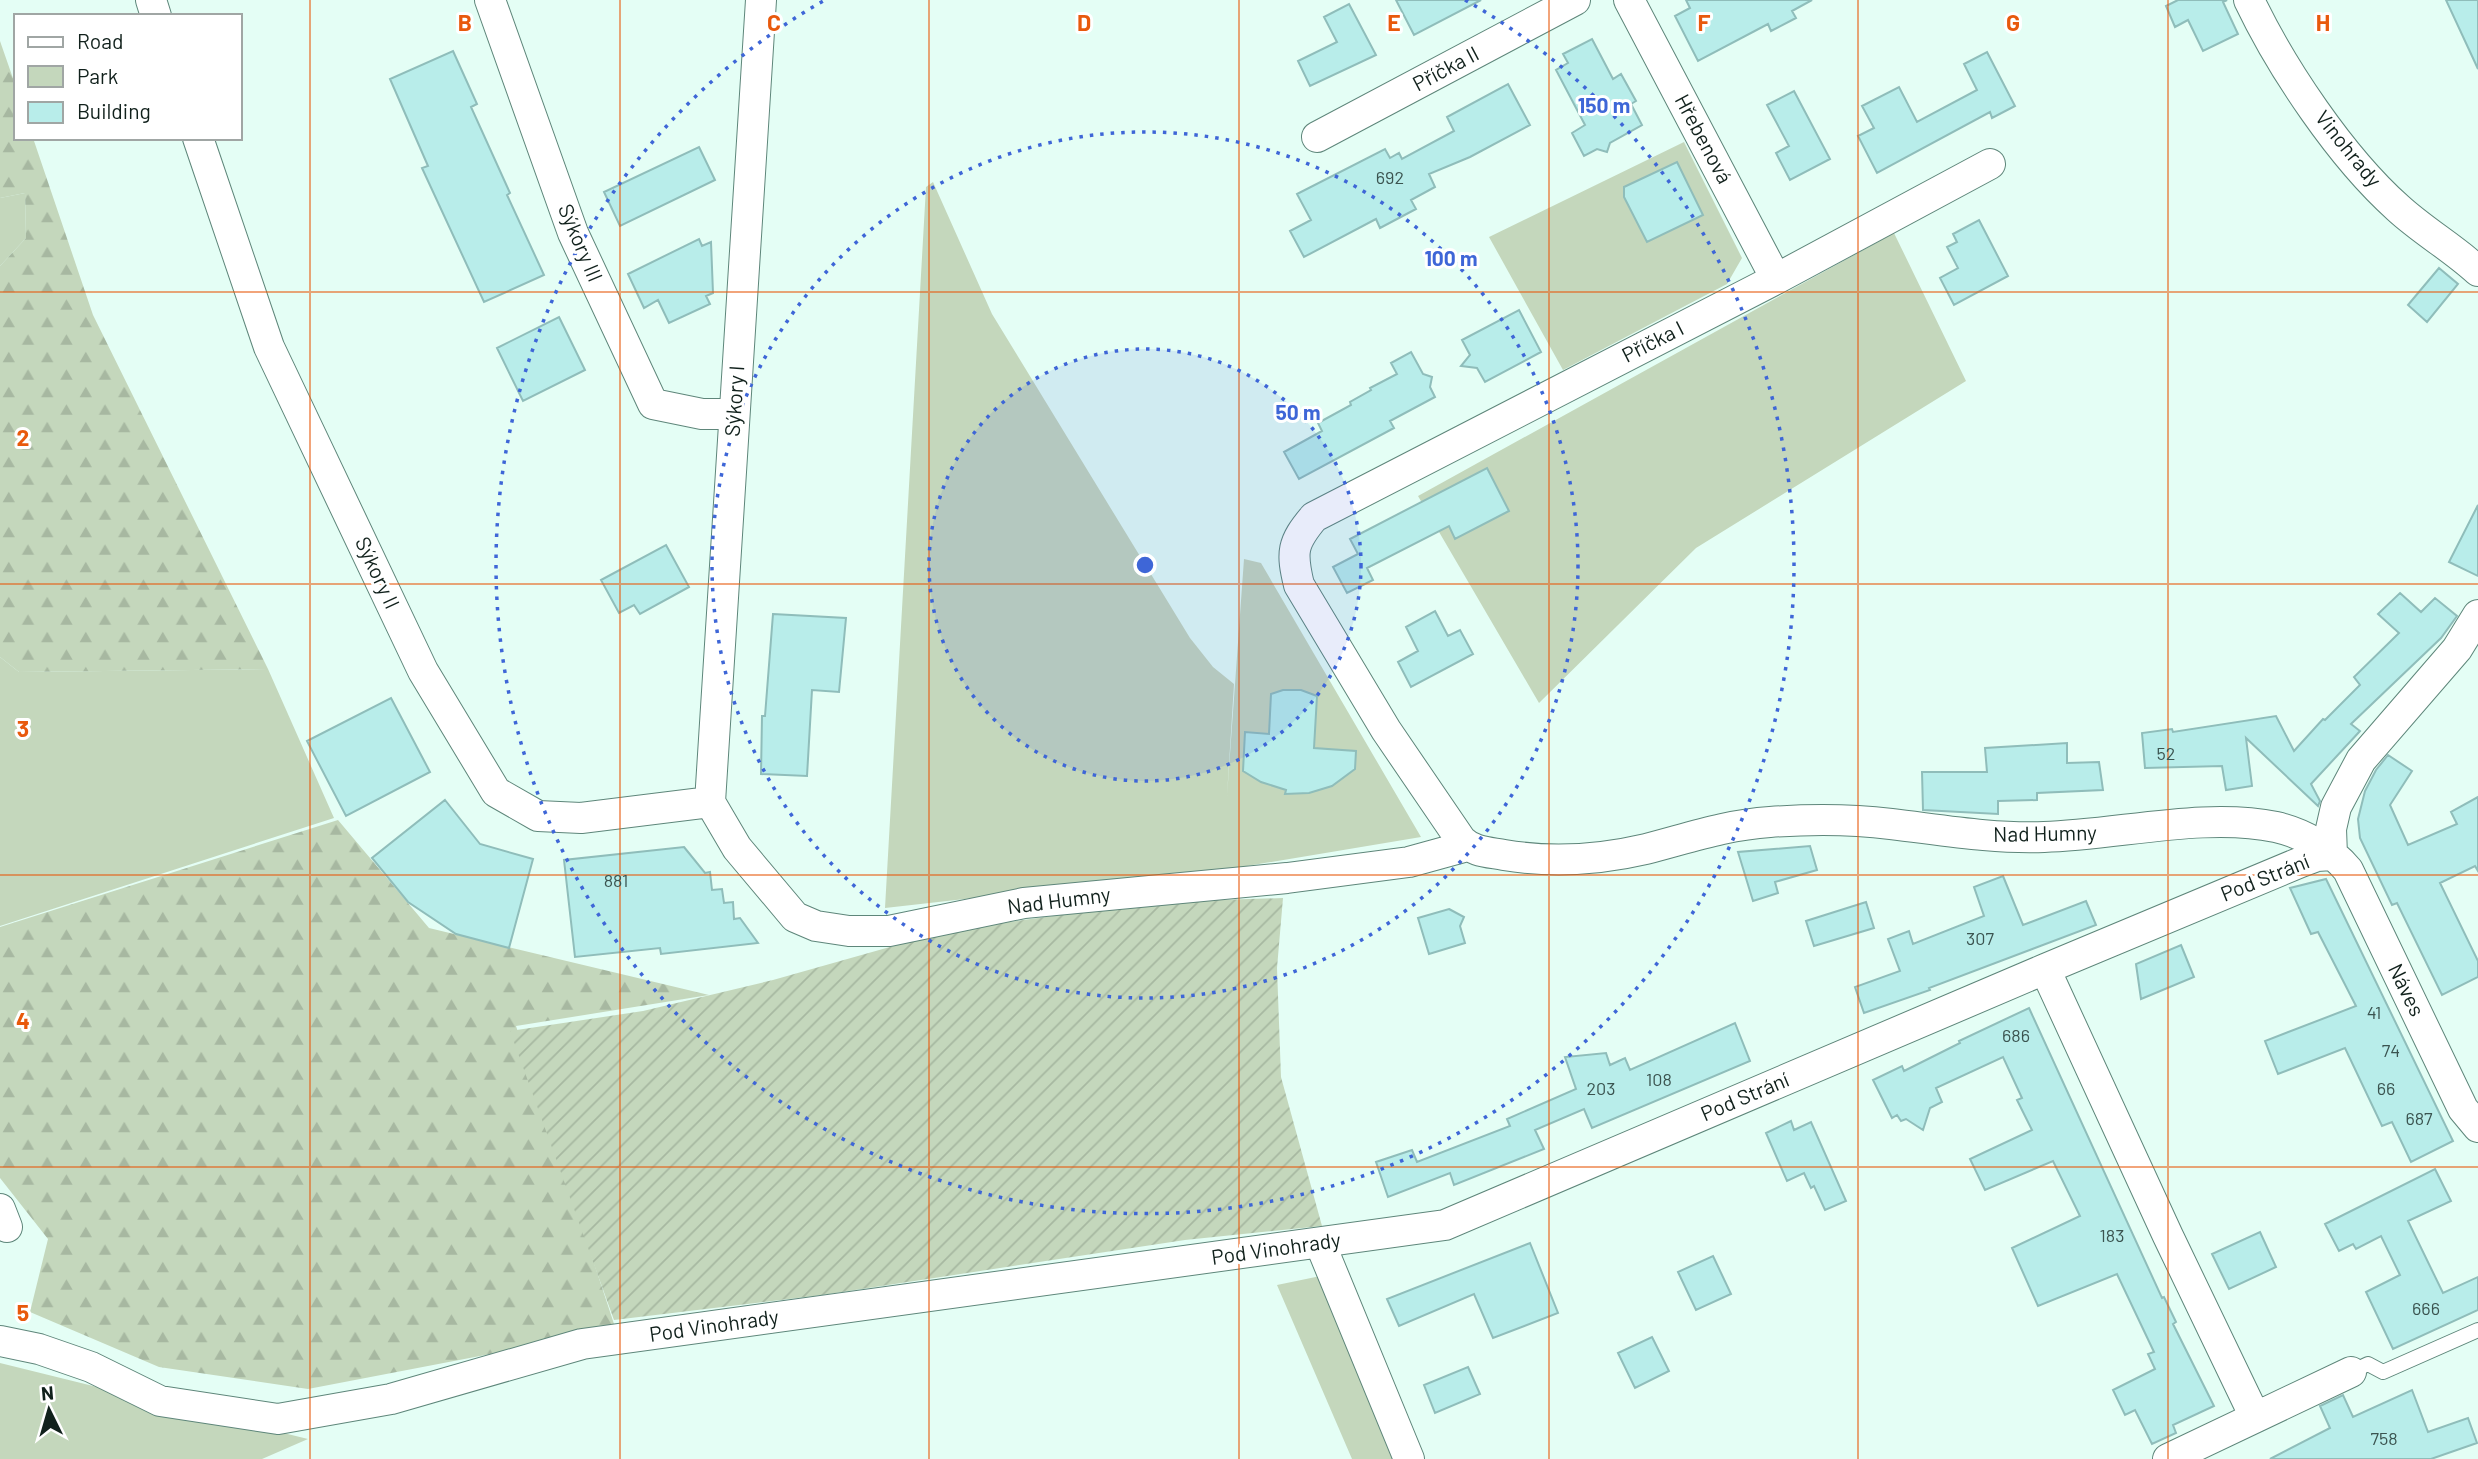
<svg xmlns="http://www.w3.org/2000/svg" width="2478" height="1459" font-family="Barlow,sans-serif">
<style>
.green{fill:#c4d7bc}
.forest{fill:url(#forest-firs)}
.garden{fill:url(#garden-furrows)}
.building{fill:#b8edea;stroke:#8fbdba;stroke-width:2}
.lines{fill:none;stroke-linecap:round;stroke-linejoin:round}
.lane-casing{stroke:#5e867a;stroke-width:16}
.street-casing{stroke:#5e867a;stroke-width:32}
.lane{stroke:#fff;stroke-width:14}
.street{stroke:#fff;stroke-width:30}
.grid{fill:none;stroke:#e8590c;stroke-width:2;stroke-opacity:0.55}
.ring{fill:none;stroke:#3e66d7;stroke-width:3.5;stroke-dasharray:3.5 7}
.labels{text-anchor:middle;stroke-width:6;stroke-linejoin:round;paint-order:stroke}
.number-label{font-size:18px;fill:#3b5450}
.street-label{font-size:21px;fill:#11211c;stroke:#fff}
.grid-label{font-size:23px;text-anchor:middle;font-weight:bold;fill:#e8590c;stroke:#fff;stroke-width:6;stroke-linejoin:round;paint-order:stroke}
.centre{fill:#3e66d7;stroke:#fff;stroke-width:3.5}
.ring-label{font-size:21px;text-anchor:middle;font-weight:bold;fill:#3e66d7;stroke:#fff;stroke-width:6;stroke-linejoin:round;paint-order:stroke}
</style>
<defs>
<pattern id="forest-firs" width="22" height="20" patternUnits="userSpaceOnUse" patternTransform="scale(1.75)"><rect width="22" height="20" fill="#c4d7bc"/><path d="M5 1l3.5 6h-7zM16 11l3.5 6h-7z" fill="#a7b8a1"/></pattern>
<pattern id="garden-furrows" width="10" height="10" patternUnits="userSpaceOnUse" patternTransform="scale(1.75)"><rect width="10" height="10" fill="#c4d7bc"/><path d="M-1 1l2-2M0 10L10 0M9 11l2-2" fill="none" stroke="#a7b8a1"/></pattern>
</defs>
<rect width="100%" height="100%" fill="#e4fef5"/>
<path class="green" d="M1684,142l58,116 -15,26 -164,86 -74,-133z
M933,182l59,132 198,324 23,29 21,17 -7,112 17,-237 17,4 160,274 -198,33 -338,38 41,-721z
M25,193l1,45 -26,28v-68z
M1894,233l72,148 -270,167 -157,155 -121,-207z
M0,657l19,15 249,-3 66,149 -334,108z
M1335,1273l70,186h-53l-75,-174z
M0,1363l308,76 -46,20h-262z"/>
<path class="forest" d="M0,41l16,46v51h17l60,177 175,354 -249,3 -19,-15v-391l26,-28 -1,-45 -25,5z
M338,820l91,108 280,67 -193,31 100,304 -308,59 -149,-22 -129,-55 18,-73 -48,-61v-251z"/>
<path class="garden" d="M1283,898l-6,70 4,109 41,149 -137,14 -363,55 -208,25 -104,-289 133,-20 130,-31 177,-50 206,-28z"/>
<path class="building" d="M1396,0h85l-67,35z
M1686,0h126l-20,11 4,7 -25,13 -3,-7 -70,37 -23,-45 15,-8z
M2178,0h49l-4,2 15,32 -35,17 -15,-31 -13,7 -9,-21z
M2446,0h32v69z
M1349,4l27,51 -66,31 -12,-25 39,-19 -13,-25z
M1592,39l21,40 8,-5 15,27 -5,3 11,21 -32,18 -3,9 -10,-3 -13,7 -12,-23 13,-8 -29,-55 12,-7 -5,-9z
M453,51l24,53 -6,3 39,86 -3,2 37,80 -60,27 -62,-134 6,-2 -38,-87z
M1987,52l28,54 -23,12 -2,-6 -113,61 -19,-37 16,-8 -12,-22 37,-19 18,35 60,-32 -13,-26z
M1508,84l22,41 -60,32 -41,17 6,13 -24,13 5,9 -36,19 -4,-9 -72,38 -14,-26 21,-11 -14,-26 88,-45 5,9 9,-5 3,6 52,-28 -7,-14z
M1794,91l36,68 -40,21 -14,-27 13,-7 -22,-41z
M699,147l16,33 -95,46 -16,-34z
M1677,162l26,53 -56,27 -23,-45v-10z
M1979,220l29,56 -54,29 -14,-27 18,-10 -11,-21 10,-5 -4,-8z
M699,239l3,7 9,-4 2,51 -7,3 4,8 -41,19 -11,-23 -14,8 -16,-34z
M2439,268l19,16 -31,38 -19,-17z
M1519,310l22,42 -56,30 -8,-14 -16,-2 9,-11 -8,-15z
M559,317l26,53 -62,31 -26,-53z
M1411,352l12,22 9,3 -2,10 5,10 -45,24 4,7 -95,51 -15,-27 38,-21 -4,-8 33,-18 -1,-3 21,-12 -1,-2 27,-14 -6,-11z
M1487,468l22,43 -54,28 -6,-13 -82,42 6,12 -26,13 -14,-26 25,-13 -8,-15z
M2478,505v71l-29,-14z
M666,545l23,42 -49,27 -6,-9 -15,8 -18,-33z
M2400,593l21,19 14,-14 22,18 -16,22 -90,86 9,7 -49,53 9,17 -2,5 -72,-68 6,48 -26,4 -4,-24 -77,2 -3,-35 30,-4 1,3 103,-16 18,35 29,-32 2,1 35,-35 -6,-8 45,-44 -21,-19z
M1435,611l13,25 12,-6 13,24 -62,33 -13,-25 20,-11 -12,-24z
M773,614l73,4 -7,74 -27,-2 -5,86 -46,-2 1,-58h3z
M1283,690h18l16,6 -3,52 42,3 -1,18 -23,17 -23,7 -24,1 1,-4 -25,-8 -18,-11 2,-39 24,2 2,-40z
M391,698l39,74 -84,44 -39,-75z
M2067,743v20l32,-1 4,28 -66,3v7l-39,1v13l-75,-4 -1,-38h65l-2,-24z
M2388,755l24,16 -22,34 18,40 49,-21 -6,-12 27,-15v74l-3,-5 -35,17 38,78v16l-36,18 -45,-92 -5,2 -32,-67 -2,-19 7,-28 11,-21z
M445,800l35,44 53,15 -24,89 -53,-14 -48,-32 -36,-44z
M1810,846l7,24 -42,12 3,11 -25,8 -15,-49z
M684,847l21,26 5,-1 2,18 10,-1 2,14 9,-1 1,17 6,-1 18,25 -97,11 -1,-6 -85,9 -11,-97z
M2003,876l20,49 63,-24 10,24 -167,63 1,2 -66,23 -9,-26 45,-16 -12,-32 21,-8 4,13 71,-28 -10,-29z
M2326,879l127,262 -42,21 -19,-40 -10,4 -37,-78 -67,26 -13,-33 91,-35 -38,-74 -7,2 -21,-46z
M1866,902l8,26 -60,18 -8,-25z
M1449,909l15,8 -4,9 5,17 -36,11 -11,-36z
M2181,945l13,32 -53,22 -5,-35z
M2029,1008l133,290 2,-1 12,25 -3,2 41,82 -41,19 3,8 -24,11 -17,-34 -10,5 -12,-25 42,-21 -7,-15 6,-2 -37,-78 -79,32 -26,-58 68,-32 -27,-55 -68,29 -15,-31 62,-29 -15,-30 5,-2 -19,-41 -67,31 6,14 -12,6 -7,22 -17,-11 -5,2 -4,-6 -5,3 -19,-38 29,-14 2,5 56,-28 -1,-2z
M1735,1023l15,38 -158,67 -8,-19 -49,21 9,19 -90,36 -4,-12 -62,24 -12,-35 36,-12 5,12 93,-36 -3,-7 69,-30 -11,-32 41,-4 4,12 15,-7 5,12z
M1791,1121l3,9 17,-8 35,79 -21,9 -11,-24 -3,2 -7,-15 -17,8 -21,-48z
M2435,1169l16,32 -43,20 35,72 35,-16v33l-85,39 -27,-57 34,-17 -19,-39 -25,13 -3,-5 -14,7 -14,-27z
M2260,1232l16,35 -47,22 -17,-35z
M1530,1243l28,70 -65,25 -19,-44 -75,32 -12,-27z
M1713,1256l18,38 -35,16 -18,-38z
M1652,1337l17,34 -34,17 -17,-35z
M1468,1367l12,27 -45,19 -11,-28z
M2412,1390l16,42 40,-14 9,25 -46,16h-161l60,-31 -10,-22 23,-11 10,22z"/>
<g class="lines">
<defs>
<path id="lane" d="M2351,1372l17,-8 15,8 95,-42"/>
<path id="street" d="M151,0l5,16
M490,0l83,233 80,171 49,10h32
M1629,0l147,279
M2249,0c33,69 92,157 149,208 25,23 55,40 80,63
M1317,137l258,-137
M198,138l71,209 154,324 73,121 42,24 43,2 129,-16
M1990,164l-214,115 -462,238c-22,26 -23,35 -15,68l87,145 75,110c12,12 27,12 43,15 48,8 95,5 142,-6 43,-11 79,-24 124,-27 40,-3 81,-3 121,2 51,6 102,15 153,13 74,-2 160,-25 232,-10 26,6 55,22 72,43l115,239 15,18
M710,802l27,46 58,69 21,9 33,5h40l135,-28 263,-25 122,-16 58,-16
M710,802l51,-802
M2332,855l-1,-26 5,-22 25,-47 96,-111 21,-34
M2045,969l123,267 87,181
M0,1209l7,18
M1320,1243l89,216
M0,1341l39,8 52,18 69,34 118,18 113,-20 191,-55 863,-119 600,-256 256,-107 16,-6 15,-1
M2168,1459l183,-87"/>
</defs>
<use href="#lane" class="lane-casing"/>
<use href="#street" class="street-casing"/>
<use href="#lane" class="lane"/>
<use href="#street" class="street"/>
</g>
<path class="grid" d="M310,0v1459M620,0v1459M929,0v1459M1239,0v1459M1549,0v1459M1858,0v1459M2168,0v1459M0,292h2478M0,584h2478M0,875h2478M0,1167h2478"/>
<circle cx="1145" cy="565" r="216" fill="#3e66d7" fill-opacity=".12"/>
<g class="ring">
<circle cx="1145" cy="565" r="216"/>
<circle cx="1145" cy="565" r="433"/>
<path d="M1465 0A649 649 0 1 1 825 0"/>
</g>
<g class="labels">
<g class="number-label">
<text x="1390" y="184">692</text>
<text x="2166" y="760">52</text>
<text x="616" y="887">881</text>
<text x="1980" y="945">307</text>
<text x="2374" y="1019">41</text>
<text x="2016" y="1042">686</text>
<text x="2391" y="1057">74</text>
<text x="1659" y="1086">108</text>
<text x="1601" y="1095">203</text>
<text x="2386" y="1095">66</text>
<text x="2419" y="1125">687</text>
<text x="2112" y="1242">183</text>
<text x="2426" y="1315">666</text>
<text x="2384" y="1445">758</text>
</g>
<g class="street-label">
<text transform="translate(1446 69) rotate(-28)" y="7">Příčka II</text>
<text transform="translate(1703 139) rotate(62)" y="7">Hřebenová</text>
<text transform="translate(2348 149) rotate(51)" y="7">Vinohrady</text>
<text transform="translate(580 243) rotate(67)" y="7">Sýkory III</text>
<text transform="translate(1653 342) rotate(-27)" y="7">Příčka I</text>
<text transform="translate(735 401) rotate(-86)" y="7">Sýkory I</text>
<text transform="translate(377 573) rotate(65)" y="7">Sýkory II</text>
<text transform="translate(2045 834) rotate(-1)" y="7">Nad Humny</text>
<text transform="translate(2265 878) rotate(-22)" y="7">Pod Strání</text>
<text transform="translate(1059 901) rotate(-7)" y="7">Nad Humny</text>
<text transform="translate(2406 990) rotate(64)" y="7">Náves</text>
<text transform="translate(1745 1097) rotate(-23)" y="7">Pod Strání</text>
<text transform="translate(1276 1249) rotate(-8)" y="7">Pod Vinohrady</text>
<text transform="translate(714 1326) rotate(-8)" y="7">Pod Vinohrady</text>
</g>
</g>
<g class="grid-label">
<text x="465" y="31">B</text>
<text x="774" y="31">C</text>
<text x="1084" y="31">D</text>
<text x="1394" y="31">E</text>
<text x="1704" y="31">F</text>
<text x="2013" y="31">G</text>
<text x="2323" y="31">H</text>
<text x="23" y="446">2</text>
<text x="23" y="737">3</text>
<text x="23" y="1029">4</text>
<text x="23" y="1321">5</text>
</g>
<circle cx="1145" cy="565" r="10" class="centre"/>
<g class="ring-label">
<text x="1604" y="113">150 m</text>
<text x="1451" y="266">100 m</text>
<text x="1298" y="420">50 m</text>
</g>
<rect x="14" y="14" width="228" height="126" fill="#ffffff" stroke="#a0a6a4" stroke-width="2"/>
<rect x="28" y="37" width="35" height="10" fill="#ffffff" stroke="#a0a6a4" stroke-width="2"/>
<text x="77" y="49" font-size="21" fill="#11211c">Road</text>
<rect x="28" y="66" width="35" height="21" fill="#c4d7bc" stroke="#a0a6a4" stroke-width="2"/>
<text x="77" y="84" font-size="21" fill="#11211c">Park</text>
<rect x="28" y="102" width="35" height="21" fill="#b8edea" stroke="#a0a6a4" stroke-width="2"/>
<text x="77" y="119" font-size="21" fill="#11211c">Building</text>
<g transform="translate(49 1410) rotate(355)" stroke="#ffffff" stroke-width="5" paint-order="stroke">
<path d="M0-5L12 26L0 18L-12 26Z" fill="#11211c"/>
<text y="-10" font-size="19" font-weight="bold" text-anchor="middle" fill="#11211c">N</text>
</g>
</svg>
